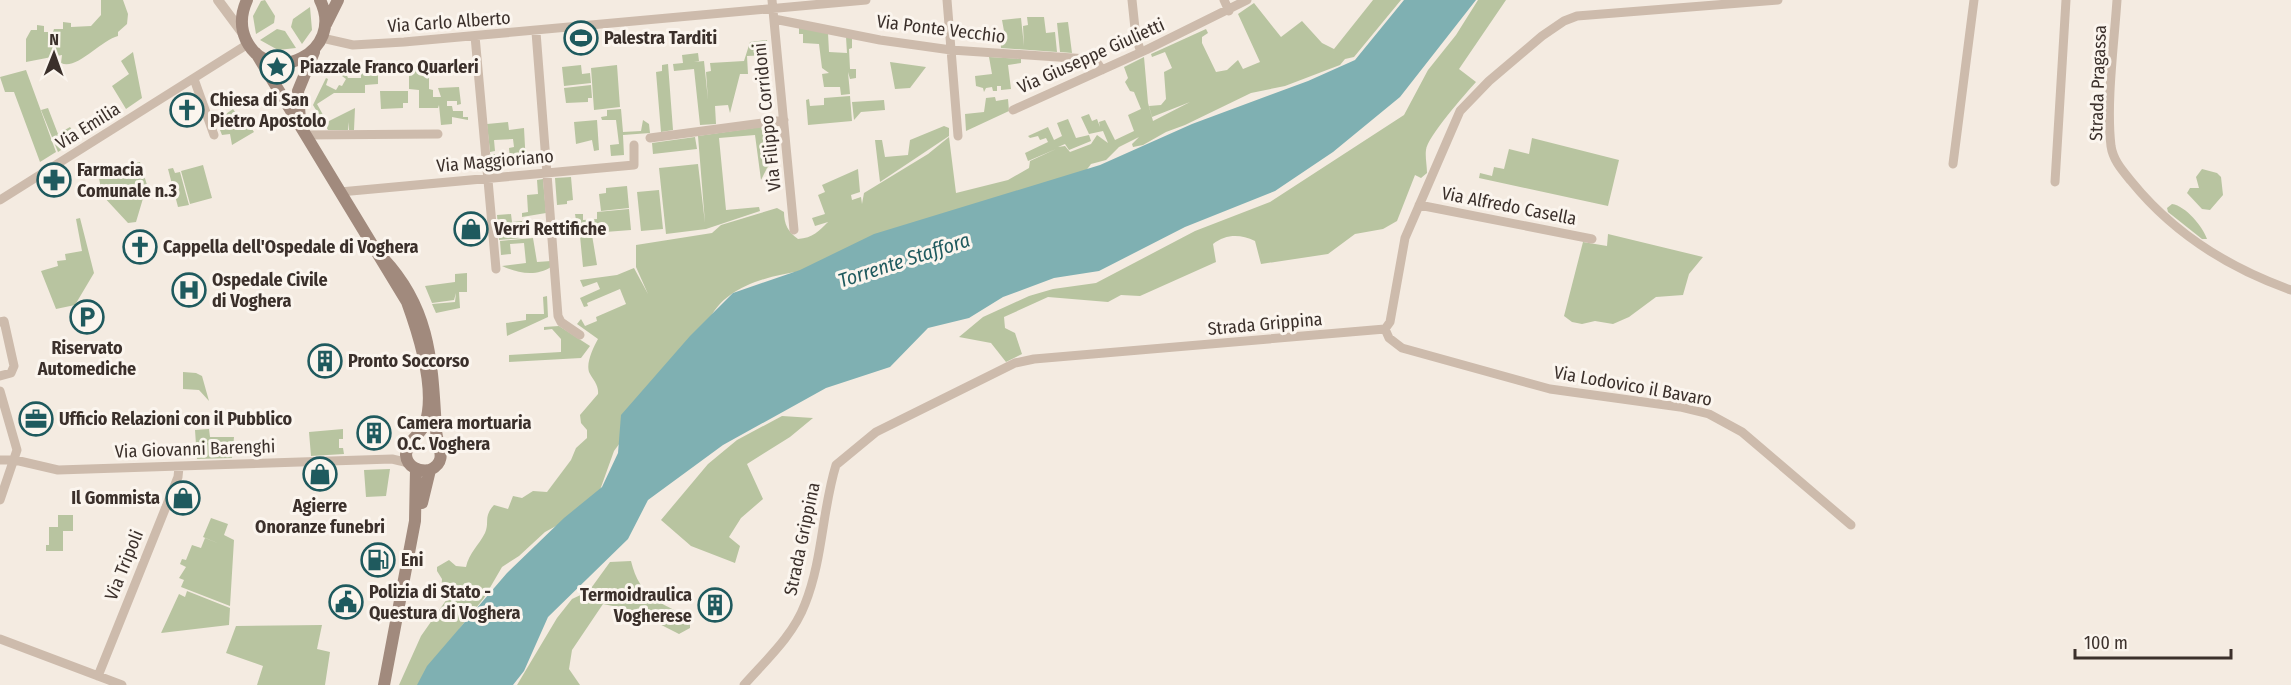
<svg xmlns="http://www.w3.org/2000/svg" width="2291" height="685" font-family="'Fira Sans Condensed',sans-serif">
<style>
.green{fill:#b8c4a0}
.water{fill:#7fb0b2}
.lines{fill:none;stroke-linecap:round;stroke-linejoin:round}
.minor{stroke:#cdbbac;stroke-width:9}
.tertiary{stroke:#cdbbac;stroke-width:10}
.secondary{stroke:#a18a7d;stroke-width:12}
.labels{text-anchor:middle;stroke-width:6;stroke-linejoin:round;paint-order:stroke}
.street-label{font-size:18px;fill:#3b302b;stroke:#fbf5ee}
.poi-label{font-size:18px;font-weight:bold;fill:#3b302b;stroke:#fbf5ee;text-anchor:start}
.water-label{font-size:20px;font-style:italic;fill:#1f5a5e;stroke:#fbf5ee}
</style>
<rect width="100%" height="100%" fill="#f4ebe1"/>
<path class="green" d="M101,0h22l5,14 -1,10 -9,8v4c-17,4 -42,35 -57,27l1,-8 -36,7v-23l5,-9h6v-5l7,1v6h9l1,-3h9v-7l8,1v4l20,-1 10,-11z
M265,0l10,16 -1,7 -18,11 -3,-18 8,-15z
M1373,0h28l-47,57 -9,2 -5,6 -55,21 -34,7 -66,32 -19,7 -23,13 -10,2 -1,-3 7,-7 -20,10 -13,13 -15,4 -6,8 -283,99c-35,5 -80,16 -94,52l-94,128 -14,39 -31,29 -24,13 -26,24 -17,11 -18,31 -24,30 -29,57h-32l22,-49 28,-40 -8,-4 1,-13 -5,-8v-4l12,-7 7,6 10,1c3,-14 13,-22 19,-34 5,-11 -2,-16 9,-28l14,4 5,-13 9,2 11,-7 14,1 24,-32 5,-12 11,-10v-8l-6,-7 -1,-8 18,-21c1,-9 -5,-14 -9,-22 -3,-9 4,-24 9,-33l-21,-15 4,-5 4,7 12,-5 -1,-4 30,-13 -6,-15 -33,14 1,3 -4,1 -4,-9 20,-9 -3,-7 -14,5 -3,-7 37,-5 17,-7 14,26 -12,-27v-22l76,-12 9,-8 56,-17 7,4c0,12 4,20 14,27 15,-1 21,-8 30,-17l-13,4 -3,-8 13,-4 -7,-19 7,-3 -3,-7 36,-16 2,23 -9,3 1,5 9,-3 1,7 2,-11 64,-39 21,-17 7,56 52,-13 21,-12 1,-7 26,-12 -28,12 -3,-8 23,-11 -2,-4 -6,2 -2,-4 -8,2 -2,-2 20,-9 6,13 8,-4 -5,-13 11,-4 8,19 13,-3 2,6 -22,9 -4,-6 -7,3 7,-1 5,6 21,-8 6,-9 11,8 -5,-12 -14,3 -8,-17 8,-3 3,7 5,-2 3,8 -1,-5 6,-2 10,20 19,-9 -6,-16 13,-6 -7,-17 -4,-1 -5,-9 3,-4 -4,-11 20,-10 4,46 5,18 37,-19 -38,15 -3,-11 12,-1 5,-6 -2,-27 8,-4 -7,-16 -13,5 -1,-3 55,-25 2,4 -6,4v6l14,29 11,-2 11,-10 5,9 17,-7 -22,-48 16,-11 27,34 21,-16 20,22 12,6z
M1478,0h28l-47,69 17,13c-10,11 -49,55 -50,68 -1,6 1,16 1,23l-6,5 -6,-3 -18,46 -14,8 -28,5 -27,20 -67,10 -6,-23c-15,-7 -29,-7 -42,3l3,18 -76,34 -19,-1 -13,7 -60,-5 -44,20 1,11 10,5 7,21 -16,8 -15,-19 -32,-6 24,-20 46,-21 24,-7 43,-6 99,-52 75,-29 134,-87 24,-45 28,-35z
M310,7l2,23 -10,14 -11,-17 2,-8z
M1027,17h17l2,16 9,-1 2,20 -56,-4 -1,-16 4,-1 -2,-11 19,-2 3,28 -1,-20 5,-1z
M1068,22l4,31 -12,-1 -3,-29z
M799,27l29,6 1,19 18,1 -1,-16 6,1v10l-3,1 1,20h6v9l-6,1 -2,-7 2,22 -9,1 -1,-8h-16l-2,-13 7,-1 -7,-5 -3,-24 -16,-1v-9h-4z
M277,29l8,2 11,17 -18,2 -18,-10z
M767,40l1,15 -21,1 1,18h-8l-10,39 -2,-8 -13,1 1,18 -16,1 -6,-56 -20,2 -1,-7 10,-1 -1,-8 16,-2 1,8 -5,1 10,-1 4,39 -2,-28 5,-1 -1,-8 34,-2 6,-19z
M133,52l9,46 -16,11 -14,-23 17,-12 -8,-13z
M989,57l32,2v4l-13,2 3,24 -10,1v-4h-4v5h-4l-1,-4 -6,1 -2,4 -1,-4 -7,-2 -1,-10 17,-2z
M890,62l36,5 -16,21 -15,1z
M668,64l5,66 -12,2 -5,-60 6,-1v-6z
M581,65l1,9 8,-1 1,10 -27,3 -2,-19z
M617,65l3,42 -26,3 -3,-42z
M429,69v20l4,1v7h8l-3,-9 21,-1 2,17 -4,1v-4h-10v5h5l1,5h10v6h5v3l-16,-3v7l-11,1 -2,-20 -1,3h-19v-18l-10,-1v-19z
M26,70l30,82 -16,10 -26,-70h-9l-5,-15z
M345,71l3,7h13v-5l17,-1v12l-13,1v8h-31l-17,11 10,18 28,-14 -1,22h-5v-8l-1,8h-20l-15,-25 13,-27 2,1 -2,6 10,5 3,-5 3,1 4,-7 -4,-3z
M591,85l1,13h-4v4l-22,1 -2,-15z
M380,91h28v12h-5v5l-22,1z
M850,96l2,25 -44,4 -2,-25 3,-1 1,7 14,-1v-7z
M995,97l1,4 12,-2 1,12 -43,20 -1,-17 19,-2 2,-14z
M884,100l1,10 -24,2 -7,8 -2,-18z
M48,108l10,26 12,-7 8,12 -20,13 -17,-42z
M233,109l6,9 4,-3 11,17 -22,13 -2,-11 -8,1 -4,-10 8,-3 -3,-6z
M621,109l2,23 18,-1 2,-11 6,4 1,9 -27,2 1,20 -13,1 -1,-11 9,-1 -3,-24h-14l-1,-3 6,-1v-6z
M597,120l2,30 -5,1 -2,-11 -16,4 -2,-22z
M508,122l1,8 15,-2 2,37 -34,3 -2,-14h5l1,9 14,-2 -1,-13 5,-1 -1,-8 -19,1 1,11 -5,1 -3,-28z
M767,126l1,16 9,-1 1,16 -11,11 -6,12 -6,-45 -36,3 7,72 33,-3 1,4 -54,18 -40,5 -7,-66 39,-4 7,59 -7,-87z
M944,126l5,2v8l-69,46 -5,-42h7l3,17 23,-2 2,-15z
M695,137l2,12 -44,5 -1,-11z
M1532,138l87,22 -11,46 -129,-28 1,-5 12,3 2,-9 10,2 5,-20 20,5z
M140,162l7,23 -11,37 -8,1 -26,-28 -4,-23z
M203,165l9,33 -22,6 -9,-33z
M173,168l2,5 5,-1 9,33 -11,2 -10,-38z
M2202,169l15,4 4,4 2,18 -13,15 -8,-1 -15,-16 3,-5h9l-3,-11z
M571,177l2,23 -6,1v3l-10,1 -2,-27z
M543,179l3,34 -24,4v-4l6,-1 -1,-17 11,-1 -1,-14z
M627,186l2,22 -28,3 -2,-17 7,-1v-5z
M659,190l4,39 -22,2 -4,-39z
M2172,204c14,2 31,23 35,35h-5l-34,-27 -1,-4z
M629,209l2,21 -39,3 -1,-4 -18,1 -1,-10h4l-1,-6h8v6l14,-1v-7z
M511,214l1,8 10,-1 1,17 -24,2 -2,-25z
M80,218l14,55 -19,32 -19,4 -15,-38 17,-5 -1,-5 9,-1 -1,-6 17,-3 -6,-32z
M1608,234l95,23 -14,17 -6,21 -27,2 -27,20 -16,7 -18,-3 -13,3 -10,-2 -8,-6 19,-74 24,4z
M592,235l5,30 -14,2 -3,-31z
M533,238l4,24 14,-1v6c-15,10 -34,6 -49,-1l24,-3 -2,-20 -14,1 1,10 -10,1 -1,-14z
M467,273v19h-8l1,16 -24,5 -4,-9 23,-2 1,-9 -2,7 -22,3 -7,-17 30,-4v-8z
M547,296l1,21 -41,19 -1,-13 20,-3v-6h18l-1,-17z
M559,326l31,20 -9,12 -72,4v-7l52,-3v-13l-9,-10 -8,1v-3z
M183,372l13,1 6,3 7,25 -10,-11 -16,-1z
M782,416l31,2 -23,19 -43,27 16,35 -22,19 -12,19 11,9 -5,17 -44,-17 -30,-26 47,-56 29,-24z
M209,429l1,8h24l-2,21 -35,1 -2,-29z
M343,429v10h-4v9h4l1,6 -33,2 -2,-24z
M390,469l-4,27 -20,1 -2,-27z
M58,515h15v16h-10v20h-17v-6h3v-18h9z
M211,518l17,6 -4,11 10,5 -4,66 -49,-19 3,-7 -5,-2 7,-11 -6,-3 2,-5 4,1 6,-15 9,3 4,-10 15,6 -17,-7z
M631,561c9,37 29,41 59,57v10l-11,6 -47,-24 -29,-6 -31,46 -3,19 11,16h-63l40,-67 15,-19 17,-8 21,-29z
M187,591l43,17 -1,17 -68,8 18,-39 6,3z
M322,625l-5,24 13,3 -5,33h-68l6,-19 -37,-13 10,-27z"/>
<path class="water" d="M1404,0h72l-76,97 -67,55 -58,39 -90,36 -86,44 -45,7 -51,19 -34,21 -41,10 -38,39 -64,21 -103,57 -75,55 -20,39 -80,78 -24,54 -11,14h-96l10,-19 80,-93 57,-55 38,-31 16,-34 3,-38 69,-79 43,-43 67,-23 74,-36 226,-69 92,-41 116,-43 47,-21z"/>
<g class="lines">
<path class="minor" d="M772,0l22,230
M947,0l11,136
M1132,0l4,38 5,14
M1224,0l5,11
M2117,0c-3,45 -11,103 -6,146 2,14 11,24 20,35 42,52 98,87 160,109
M774,19l106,21 71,10 137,9 10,5 4,6
M536,32l22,284 3,6 19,13
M475,36l21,233
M322,38l31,7 51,-3 462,-42
M194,79l20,56
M1013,110l133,-60 101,-50
M305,135l133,-1
M650,138l134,-18
M1953,164l21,-164
M2055,182l11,-182
M340,192l294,-27v-20
M0,200l248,-156
M1419,205l173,34
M0,322l4,-1 10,45 -3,7 -11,3
M1385,329l4,9 13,10 148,41 130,18 29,7 33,18 109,93
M0,391l17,59 -17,50
M0,460h15l43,10 334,-11 17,4
M0,639l122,46
M98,676l80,-199 1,-10
M744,685c22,-25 49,-49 61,-81 18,-45 17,-94 31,-139l40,-33 139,-69 19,-4 351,-30 5,-7 15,-84 55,-127 29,-30 53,-45 22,-15 13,-5 201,-16"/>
<path class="tertiary" d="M218,0l26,35"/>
<path class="secondary" d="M247,0c-6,13 -7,27 -1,40 24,49 100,12 74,-40
M326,24l12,-24
M256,53l151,249c12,33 30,88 18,122 -5,11 -19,18 -19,31 1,12 13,17 24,15 19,-9 7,-24 6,-40 -4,-68 -5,-123 -56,-175
M300,121l-2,-30 16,-39
M422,503l8,-33
M384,685l31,-164 1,-52"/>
</g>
<defs>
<symbol id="stadium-ring" viewBox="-11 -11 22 22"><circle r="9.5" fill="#fbf5ee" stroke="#1f5a5e" stroke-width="1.5"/><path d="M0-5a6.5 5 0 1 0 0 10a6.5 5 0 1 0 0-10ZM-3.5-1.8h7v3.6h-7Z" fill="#1f5a5e"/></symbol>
<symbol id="sight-ring" viewBox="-11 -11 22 22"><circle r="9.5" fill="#fbf5ee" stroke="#1f5a5e" stroke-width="1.5"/><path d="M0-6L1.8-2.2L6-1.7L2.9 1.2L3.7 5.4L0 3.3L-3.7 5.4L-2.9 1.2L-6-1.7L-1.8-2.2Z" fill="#1f5a5e"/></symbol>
<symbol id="church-ring" viewBox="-11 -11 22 22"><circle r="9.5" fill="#fbf5ee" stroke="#1f5a5e" stroke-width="1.5"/><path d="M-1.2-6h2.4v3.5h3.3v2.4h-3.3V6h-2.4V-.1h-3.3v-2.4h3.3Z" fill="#1f5a5e"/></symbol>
<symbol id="pharmacy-ring" viewBox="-11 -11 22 22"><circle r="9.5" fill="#fbf5ee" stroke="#1f5a5e" stroke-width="1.5"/><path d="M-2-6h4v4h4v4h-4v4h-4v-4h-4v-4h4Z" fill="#1f5a5e"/></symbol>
<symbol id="shop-ring" viewBox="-11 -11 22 22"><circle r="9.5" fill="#fbf5ee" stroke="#1f5a5e" stroke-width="1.5"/><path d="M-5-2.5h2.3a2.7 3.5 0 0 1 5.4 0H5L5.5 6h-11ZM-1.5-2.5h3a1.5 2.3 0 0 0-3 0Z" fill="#1f5a5e"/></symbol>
<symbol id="hospital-ring" viewBox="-11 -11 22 22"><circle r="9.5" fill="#fbf5ee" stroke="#1f5a5e" stroke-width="1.5"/><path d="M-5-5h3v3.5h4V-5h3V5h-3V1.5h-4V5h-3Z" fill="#1f5a5e"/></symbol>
<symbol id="parking-ring" viewBox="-11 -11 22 22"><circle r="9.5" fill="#fbf5ee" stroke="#1f5a5e" stroke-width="1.5"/><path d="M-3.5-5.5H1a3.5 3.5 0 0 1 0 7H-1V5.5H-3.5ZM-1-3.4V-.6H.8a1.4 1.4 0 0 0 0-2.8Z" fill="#1f5a5e"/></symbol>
<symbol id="building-ring" viewBox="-11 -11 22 22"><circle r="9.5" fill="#fbf5ee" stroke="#1f5a5e" stroke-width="1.5"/><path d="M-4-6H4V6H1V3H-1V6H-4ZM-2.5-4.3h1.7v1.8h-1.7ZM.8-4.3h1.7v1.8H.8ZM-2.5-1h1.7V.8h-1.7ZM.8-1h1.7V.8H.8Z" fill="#1f5a5e"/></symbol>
<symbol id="office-ring" viewBox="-11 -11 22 22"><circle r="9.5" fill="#fbf5ee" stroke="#1f5a5e" stroke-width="1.5"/><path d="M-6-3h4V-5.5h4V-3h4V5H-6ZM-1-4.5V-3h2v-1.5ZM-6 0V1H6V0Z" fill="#1f5a5e"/></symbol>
<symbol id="fuel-ring" viewBox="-11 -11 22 22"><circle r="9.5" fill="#fbf5ee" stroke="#1f5a5e" stroke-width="1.5"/><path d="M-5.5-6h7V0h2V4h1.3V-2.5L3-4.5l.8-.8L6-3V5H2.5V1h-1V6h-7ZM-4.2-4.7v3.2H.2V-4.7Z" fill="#1f5a5e"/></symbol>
<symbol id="civic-ring" viewBox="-11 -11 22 22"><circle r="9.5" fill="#fbf5ee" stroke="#1f5a5e" stroke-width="1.5"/><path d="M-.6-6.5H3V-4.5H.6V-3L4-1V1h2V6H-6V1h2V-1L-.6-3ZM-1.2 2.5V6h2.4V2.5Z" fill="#1f5a5e"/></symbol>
</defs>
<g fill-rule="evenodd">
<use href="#stadium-ring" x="562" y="19" width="38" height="38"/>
<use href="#sight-ring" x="258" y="48" width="38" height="38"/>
<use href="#church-ring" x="168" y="91" width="38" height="38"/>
<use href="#pharmacy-ring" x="35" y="161" width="38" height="38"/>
<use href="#shop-ring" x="452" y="210" width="38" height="38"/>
<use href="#church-ring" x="121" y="228" width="38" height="38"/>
<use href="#hospital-ring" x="170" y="271" width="38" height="38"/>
<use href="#parking-ring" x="68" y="298" width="38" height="38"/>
<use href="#building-ring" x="306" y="342" width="38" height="38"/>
<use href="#office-ring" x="17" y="400" width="38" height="38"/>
<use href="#building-ring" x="355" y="414" width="38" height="38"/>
<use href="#shop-ring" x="301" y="455" width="38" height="38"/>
<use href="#shop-ring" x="164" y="479" width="38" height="38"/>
<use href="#fuel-ring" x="359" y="541" width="38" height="38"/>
<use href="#civic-ring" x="327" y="583" width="38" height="38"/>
<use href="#building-ring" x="696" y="586" width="38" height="38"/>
</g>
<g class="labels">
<g class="street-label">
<text transform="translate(449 22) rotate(-4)" y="6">Via Carlo Alberto</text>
<text transform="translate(941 29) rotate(7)" y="6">Via Ponte Vecchio</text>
<text transform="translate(1091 56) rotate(-24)" y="6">Via Giuseppe Giulietti</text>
<text transform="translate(2098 83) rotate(-88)" y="6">Strada Pragassa</text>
<text transform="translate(767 117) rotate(-96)" y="6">Via Filippo Corridoni</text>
<text transform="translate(88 126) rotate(-32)" y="6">Via Emilia</text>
<text transform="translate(495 161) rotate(-5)" y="6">Via Maggioriano</text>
<text transform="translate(1509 206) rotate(11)" y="6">Via Alfredo Casella</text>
<text transform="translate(1265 324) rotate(-5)" y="6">Strada Grippina</text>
<text transform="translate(1633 386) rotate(10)" y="6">Via Lodovico il Bavaro</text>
<text transform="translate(195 449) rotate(-2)" y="6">Via Giovanni Barenghi</text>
<text transform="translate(802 539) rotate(-78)" y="6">Strada Grippina</text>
<text transform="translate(124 565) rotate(-68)" y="6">Via Tripoli</text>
</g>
<g class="poi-label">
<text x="604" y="44">Palestra Tarditi</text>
<text x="300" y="73">Piazzale Franco Quarleri</text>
<text x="210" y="106">Chiesa di San<tspan x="210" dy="21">Pietro Apostolo</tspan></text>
<text x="77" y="176">Farmacia<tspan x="77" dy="21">Comunale n.3</tspan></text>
<text x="494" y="235">Verri Rettifiche</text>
<text x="163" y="253">Cappella dell'Ospedale di Voghera</text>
<text x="212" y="286">Ospedale Civile<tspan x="212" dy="21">di Voghera</tspan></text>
<text x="87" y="354" text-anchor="middle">Riservato<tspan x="87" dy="21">Automediche</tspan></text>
<text x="348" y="367">Pronto Soccorso</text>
<text x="59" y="425">Ufficio Relazioni con il Pubblico</text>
<text x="397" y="429">Camera mortuaria<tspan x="397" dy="21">O.C. Voghera</tspan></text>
<text x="160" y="504" text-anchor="end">Il Gommista</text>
<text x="320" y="512" text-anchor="middle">Agierre<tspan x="320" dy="21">Onoranze funebri</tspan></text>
<text x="401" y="566">Eni</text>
<text x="369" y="598">Polizia di Stato -<tspan x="369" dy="21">Questura di Voghera</tspan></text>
<text x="692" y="601" text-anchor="end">Termoidraulica<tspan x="692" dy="21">Vogherese</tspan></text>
</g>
<g class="water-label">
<text transform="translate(904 260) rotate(-18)" y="7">Torrente Staffora</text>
</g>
</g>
<g transform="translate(54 54) rotate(1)" stroke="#fbf5ee" stroke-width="4.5" paint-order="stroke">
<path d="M0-4.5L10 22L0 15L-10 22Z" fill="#3b302b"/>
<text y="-9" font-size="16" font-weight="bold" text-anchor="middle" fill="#3b302b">N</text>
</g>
<path d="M2075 649v9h156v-9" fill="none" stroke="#3b302b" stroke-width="3"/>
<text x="2084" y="649" font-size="18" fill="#3b302b" stroke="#fbf5ee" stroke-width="4.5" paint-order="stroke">100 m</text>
</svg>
